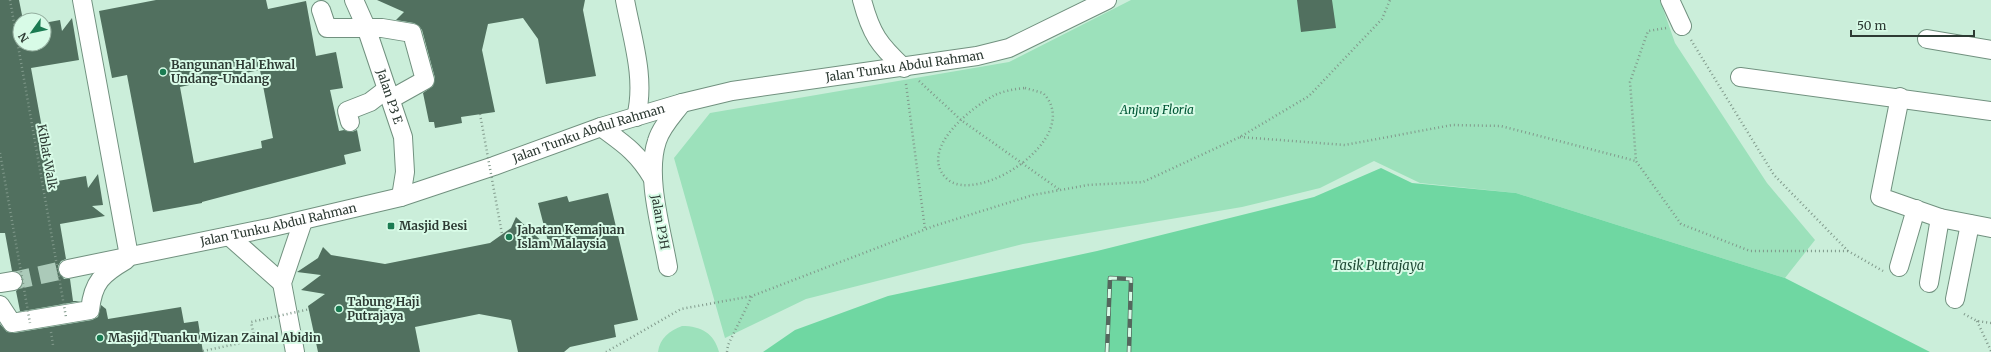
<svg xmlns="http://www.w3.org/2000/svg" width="1991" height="352" font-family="Merriweather,serif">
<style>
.green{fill:#9ce1bb}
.water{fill:#6fd7a2}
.building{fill:#51705f;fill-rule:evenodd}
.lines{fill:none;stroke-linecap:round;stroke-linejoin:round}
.minor-tunnel{stroke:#abcab9;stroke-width:18;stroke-dasharray:18 9;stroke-linecap:butt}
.minor-casing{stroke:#71917f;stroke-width:20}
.path{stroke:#80998b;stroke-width:2.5;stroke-dasharray:1 3;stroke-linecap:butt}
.minor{stroke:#fff;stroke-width:18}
.rail-casing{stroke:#54675d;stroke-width:4.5}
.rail{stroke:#d8fbe7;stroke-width:3;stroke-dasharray:9;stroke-linecap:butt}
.path-bridge{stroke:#80998b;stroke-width:2.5;stroke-dasharray:1 3;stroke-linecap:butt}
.poi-dot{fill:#1b7b52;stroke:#d8fbe7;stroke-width:1.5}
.labels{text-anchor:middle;stroke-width:4;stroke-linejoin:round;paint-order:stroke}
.poi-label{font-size:12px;font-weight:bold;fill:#2d3a33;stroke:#d8fbe7;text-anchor:start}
.street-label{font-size:12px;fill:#2d3a33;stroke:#d8fbe7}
.park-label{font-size:12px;font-style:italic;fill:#005736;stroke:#d8fbe7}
.water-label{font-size:13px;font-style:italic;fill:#1f4a35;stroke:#d8fbe7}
</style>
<rect width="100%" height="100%" fill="#cbeeda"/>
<path class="green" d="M1131,0h529l15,43 92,140 48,57 -30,38 -269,-85 -96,-10 -46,-22 -54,27 -78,19 -219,37 -217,55 -81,39 -51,-180 36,-45 299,-51z
M682,326c19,0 32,7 37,26h-61c2,-14 11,-21 24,-26z"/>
<path class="water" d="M1381,168l31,15 104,10 269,85 145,74h-1167l32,-22 93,-34 209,-45 217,-54z"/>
<path class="building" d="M0,0h19l4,20h-3v24h24v-21l16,-3 2,11 10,-13 7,42 -48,8 21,114 34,-6 2,12 10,-14 5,31 -11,1 13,10 -45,8 6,35 -5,2 -3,5v5l6,8h6l3,22h8l-64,11 3,-1 -4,-20 7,-6v-6l-6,-8h-5l-7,-38h-5z
M156,0h110l2,9 38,-8 10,55 20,-4 7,36 -13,2 9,41 5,-1 8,2 5,-2 4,21 -17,4 2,9 -144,38v1l-49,9 -26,-137 -15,3 -13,-67zM260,70l13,68 -12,3 1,7 -68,15 -14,-76z
M377,0h208l-2,10 13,66 -50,8 -8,-45 -15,-21 -35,6 -6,26 13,62 -34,5 1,6 -27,5 -1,-6h-5l-6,-29 10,-7 2,-8 -13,-48 -3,-4 -5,-3 -18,-3 8,-8z
M1297,0h35l4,28 -35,4z
M608,193l30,127 -24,5 2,12 -46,10 -6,5h-46l-7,-32 -32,-6 -64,13 5,25h-102l-10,-46 17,-12 -24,-4 20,-15 -24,-3 21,-14 5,-11 8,8 54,9 105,-21 21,-15 5,-11 34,32 -12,-46 29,-7 2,6z
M101,305l5,4 2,10 73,-12 3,16 14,-2 5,31h-203v-28l7,8 7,1 78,-13 6,-3z"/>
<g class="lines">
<path class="minor-tunnel" d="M13,281l55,-12"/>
<defs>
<g id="minor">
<path d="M82,0l47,256"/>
<path id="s1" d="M354,0l12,27 37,110 2,35 -4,25"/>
<path d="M625,0c7,38 21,79 11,117"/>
<path d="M862,0c9,34 17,45 42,68"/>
<path d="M1670,0l12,26"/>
<path d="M321,10l6,18h55l30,5 13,47 -34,19"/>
<path d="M1927,39l64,11"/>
<path d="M1740,77l251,34"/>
<path d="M1900,97l-20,100 60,21 -11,65"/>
<path d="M350,122l-3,-11 23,-9 17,-13"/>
<path d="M601,127c23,17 36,25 51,50"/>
<path d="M1940,218l51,10"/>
<path d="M229,236l53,47"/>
<path d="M668,267c-6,-36 -23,-91 -11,-126 4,-14 16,-26 25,-38"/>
<path d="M1899,267l17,-58"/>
<path id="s2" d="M68,269l205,-42 128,-30 93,-31 107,-39 81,-24 50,-12 245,-35 32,-8 98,-48"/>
<path d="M0,283l13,-2"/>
<path d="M1955,299l15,-75"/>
<path d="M0,305l12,18 78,-13c3,-28 12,-36 36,-50"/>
<path d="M295,352l-13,-69 21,-62"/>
</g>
</defs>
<use href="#minor" class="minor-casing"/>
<path class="path" d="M1666,28l-18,3 -18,51 6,79 45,63 69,27h98
M1691,40l83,135 74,76 35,20
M919,81l42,39 99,70
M906,84l19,145
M1025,88l18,5c43,44 -67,115 -97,85 -28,-29 26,-71 49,-83 9,-4 19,-6 30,-7z
M1240,137l105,8 107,-20 49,1 135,35
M1964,314l13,7 14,2
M1977,321l14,30
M51,332l2,13
M606,352l75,-43 71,-13
M727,352l1,-7 24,-49 182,-70 99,-31 55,-10 55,-3 97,-45 69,-41 73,-77 8,-19"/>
<use href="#minor" class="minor"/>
<defs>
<path id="rail" d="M1107,352l3,-74 21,1 -2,73"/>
</defs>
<use href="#rail" class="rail-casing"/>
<use href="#rail" class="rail"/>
<path class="path-bridge" d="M10,0l56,317
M480,114l22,120
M0,153l30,170
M203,351l52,-11 -4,-18 59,-13"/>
</g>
<g class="poi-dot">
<circle cx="163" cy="72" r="4"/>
<rect x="387" y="222" width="8" height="8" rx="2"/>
<circle cx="509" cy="237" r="4"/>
<circle cx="339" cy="309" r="4"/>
<circle cx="100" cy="338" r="4"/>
</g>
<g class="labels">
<g class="poi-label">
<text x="171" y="69">Bangunan Hal Ehwal<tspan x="171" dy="14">Undang-Undang</tspan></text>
<text x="399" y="230">Masjid Besi</text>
<text x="517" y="234">Jabatan Kemajuan<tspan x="517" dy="14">Islam Malaysia</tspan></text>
<text x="347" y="306">Tabung Haji<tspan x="347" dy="14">Putrajaya</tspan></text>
<text x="108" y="342">Masjid Tuanku Mizan Zainal Abidin</text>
</g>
<g class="street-label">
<text dy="4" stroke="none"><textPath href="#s2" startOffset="863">Jalan Tunku Abdul Rahman</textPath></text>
<text dy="4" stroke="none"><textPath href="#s1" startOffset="103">Jalan P3 E</textPath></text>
<text dy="4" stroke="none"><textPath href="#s2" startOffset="539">Jalan Tunku Abdul Rahman</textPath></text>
<text transform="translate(47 157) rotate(80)" y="4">Kiblat Walk</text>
<text transform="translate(660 222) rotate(80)" y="4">Jalan P3H</text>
<text dy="4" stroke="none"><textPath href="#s2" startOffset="215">Jalan Tunku Abdul Rahman</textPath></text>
</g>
<g class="park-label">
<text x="1157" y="114">Anjung Floria</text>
</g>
<g class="water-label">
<text x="1378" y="270">Tasik Putrajaya</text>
</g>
</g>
<g transform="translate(32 32) rotate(237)"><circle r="19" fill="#d8fbe7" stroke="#94ae9f"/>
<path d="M0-3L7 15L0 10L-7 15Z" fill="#1b7b52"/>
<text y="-6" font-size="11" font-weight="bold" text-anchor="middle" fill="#2d3a33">N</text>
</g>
<path d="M1851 30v6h123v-6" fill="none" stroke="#2d3a33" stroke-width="2"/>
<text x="1857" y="30" font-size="12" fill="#2d3a33" stroke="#d8fbe7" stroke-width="3" paint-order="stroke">50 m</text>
</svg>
